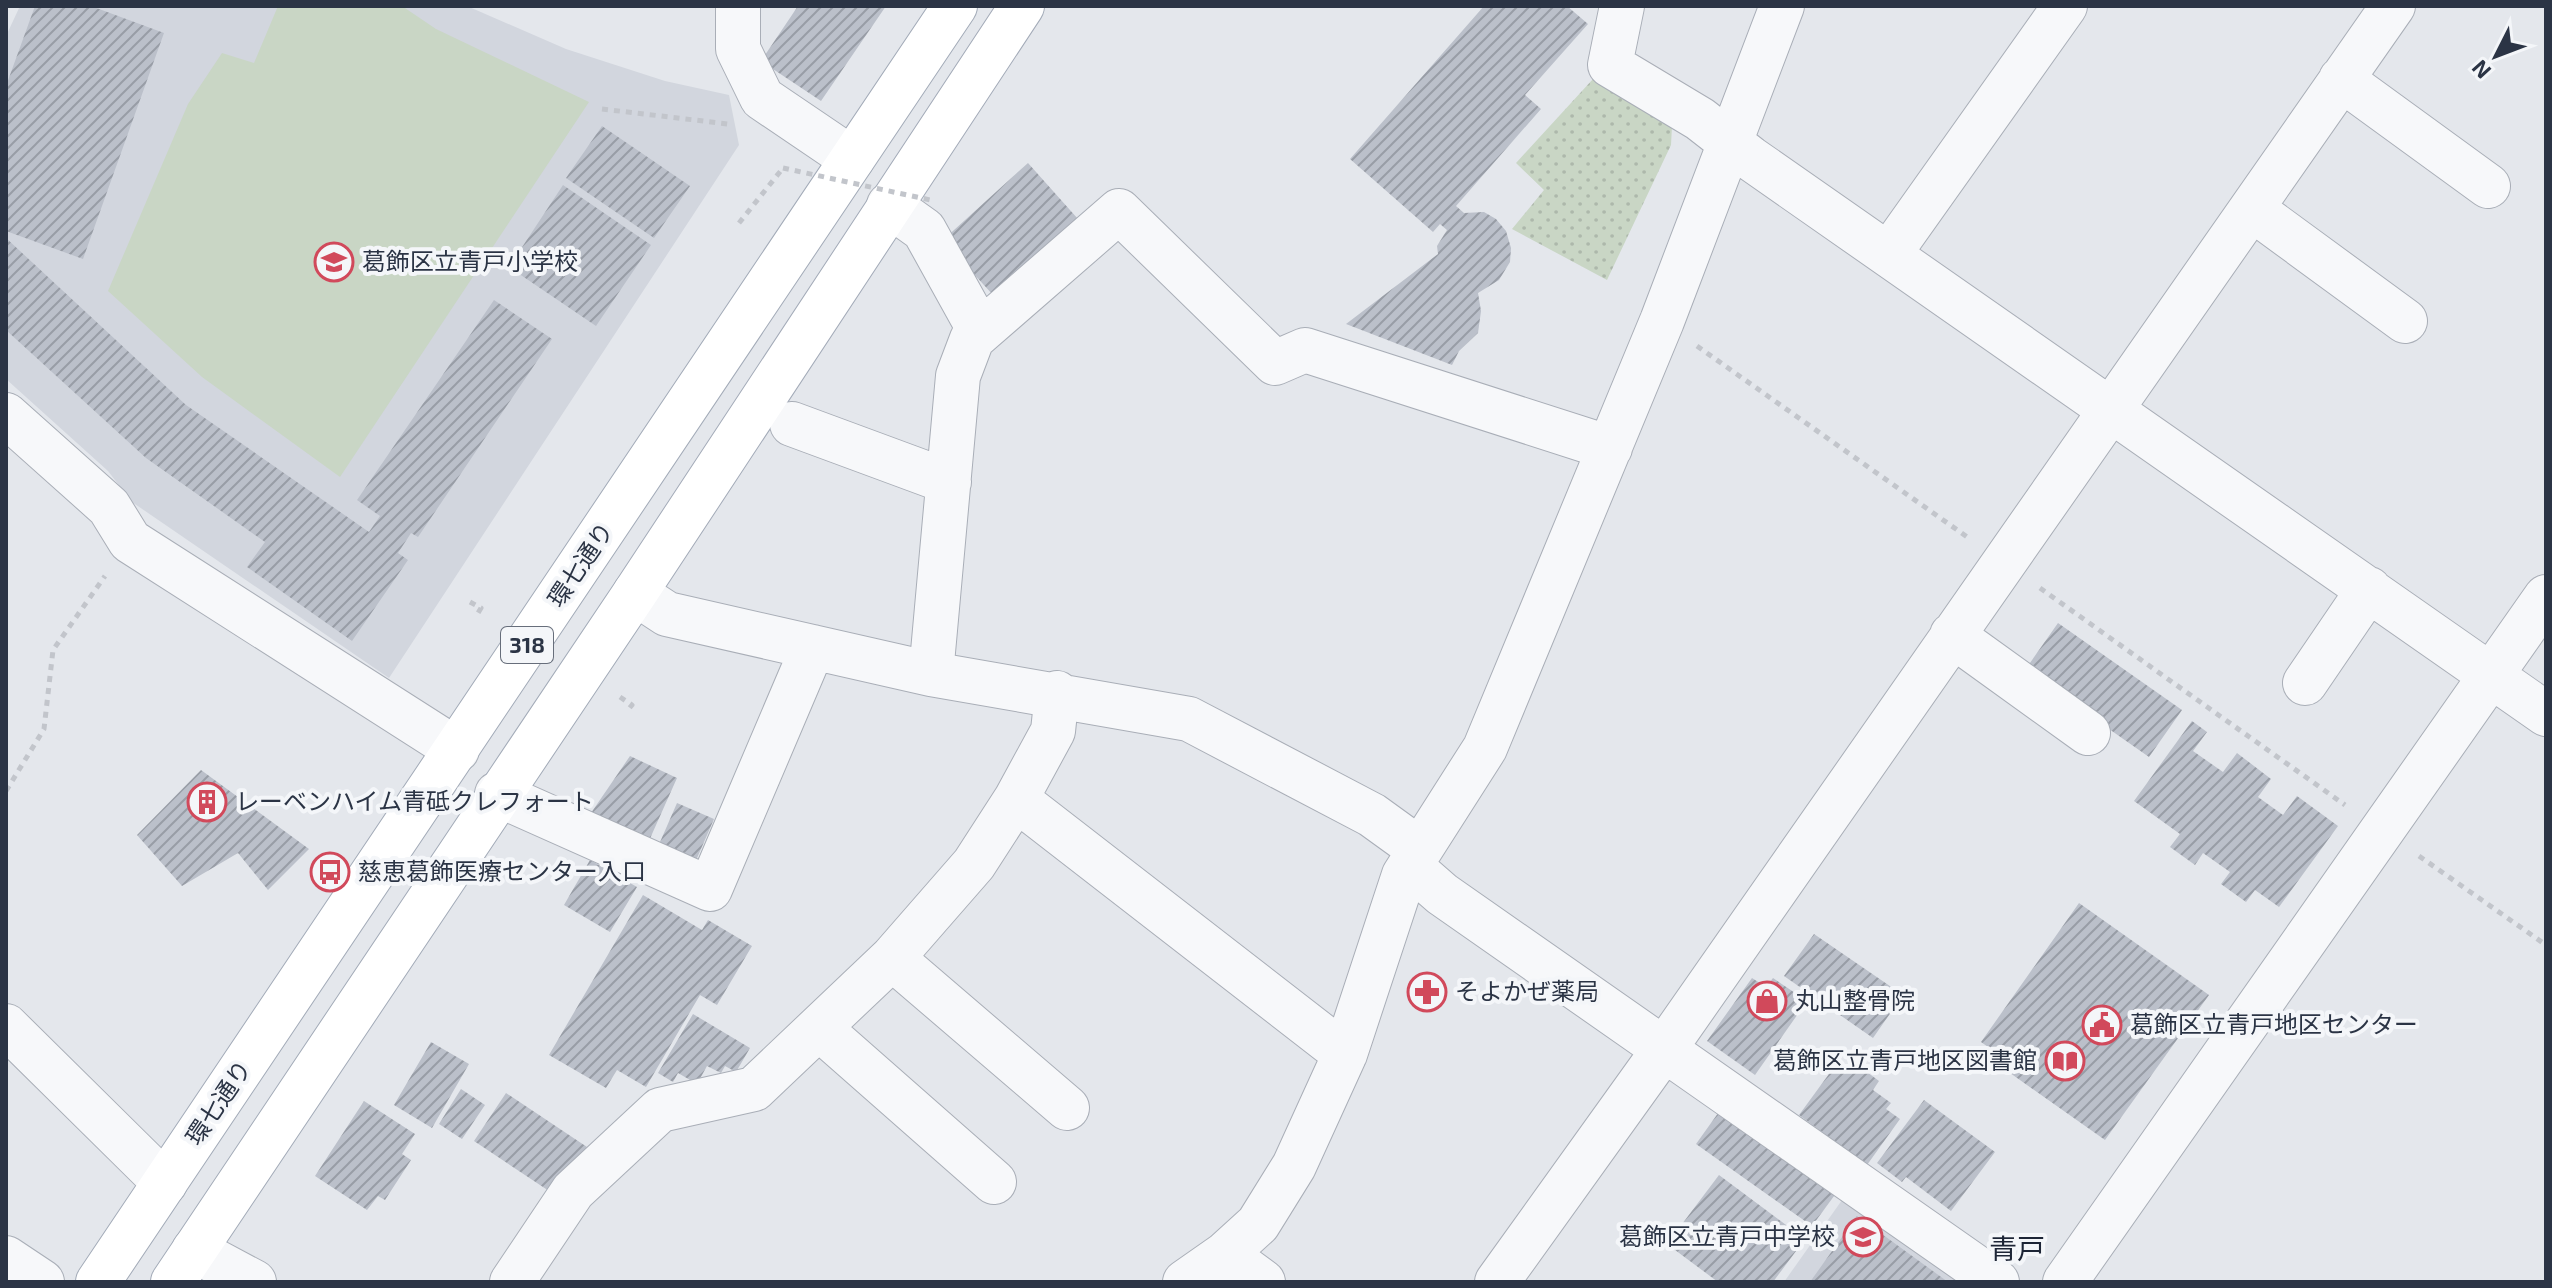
<svg xmlns="http://www.w3.org/2000/svg" width="2552" height="1288" font-family="'Exo 2','Noto Sans JP',sans-serif">
<style>
.built{fill:#d2d6de}
.green{fill:url(#green-dots)}
.pitch{fill:#c9d6c5}
.building{fill:url(#building-hatch)}
.lines{fill:none;stroke-linecap:round;stroke-linejoin:round}
.minor-casing{stroke:#a9aeb7;stroke-width:46}
.major-casing{stroke:#a3abb8;stroke-width:46}
.path{stroke:#c2c5cb;stroke-width:5;stroke-dasharray:6 6;stroke-linecap:butt}
.minor{stroke:#f7f8fa;stroke-width:44}
.major{stroke:#fff;stroke-width:44}
.path-bridge{stroke:#c2c5cb;stroke-width:5;stroke-dasharray:6 6;stroke-linecap:butt}
.labels{text-anchor:middle;stroke-width:8;stroke-linejoin:round;paint-order:stroke}
.shield{fill:#f4f6f9;stroke:#676e7b;stroke-width:2}
.shield-label{font-size:22px;font-weight:bold;fill:#2b3445}
.poi-label{font-size:24px;fill:#2b3445;stroke:#f4f6f9;text-anchor:start}
.street-label{font-size:24px;fill:#2b3445;stroke:#f4f6f9}
.quarter-label{font-size:28px;fill:#1d2536;stroke:#f4f6f9}
</style>
<defs>
<pattern id="green-dots" width="8" height="8" patternUnits="userSpaceOnUse" patternTransform="scale(2)"><rect width="8" height="8" fill="#c9d6c5"/><path d="M2 2h.1M6 6h.1" fill="none" stroke="#adb8ab" stroke-width="1.8" stroke-linecap="round"/></pattern>
<pattern id="building-hatch" width="6" height="6" patternUnits="userSpaceOnUse" patternTransform="scale(2)"><rect width="6" height="6" fill="#bbc0ca"/><path d="M-1 1l2-2M0 6l6-6M5 7l2-2" fill="none" stroke="#989da6"/></pattern>
</defs>
<rect width="100%" height="100%" fill="#e4e7ec"/>
<path class="built" d="M20,6h447l99,43 99,32 64,14 10,50 -350,533 -257,-176 -24,-31 -102,-92v-343z
M1847,1193l127,89h-190z"/>
<path class="green" d="M1593,79l79,47 -1,19 -64,135 -95,-51 32,-39 -28,-27z"/>
<path class="pitch" d="M278,6h124l34,23 153,73 -249,375 -138,-100 -94,-86 80,-187 34,-51 32,10z"/>
<path class="building" d="M35,6h56l73,27 -81,226 -77,-28v-145z
M798,6h88l-65,95 -60,-40z
M1484,6h83l21,18 -63,71 16,14 -85,97 8,7 20,-1 12,7 10,12 5,17 -1,14 -11,18 -21,13 3,18 -3,22 -19,18 -7,14 -106,-41 92,-70 -1,-8 10,-16 -7,-6 -7,8 -83,-73z
M602,126l88,60 -36,52 -88,-60z
M1028,163l50,56 -85,76 -50,-55z
M563,185l88,60 -55,81 -87,-59z
M6,238l180,167 183,127 11,-16 -23,-16 137,-200 58,39 -134,198 -7,-4 -13,20 10,7 -56,81 -105,-74 18,-25 -119,-84 -140,-128z
M2058,623l124,87 -33,47 -124,-87z
M2192,721l15,11 -14,19 30,21 14,-19 34,26 -13,18 25,18 14,-19 41,30 -59,81 -24,-17 -9,12 -25,-18 9,-12 -27,-19 -8,12 -25,-18 10,-13 -46,-33z
M630,756l47,22 -29,65 -57,-30z
M201,770l108,79 -41,41 -30,-37 -56,33 -45,-51z
M677,803l37,16 -20,46 -37,-16z
M590,860l47,27 -27,45 -46,-27z
M643,895l59,35 6,-10 44,26 -35,59 -17,-10 -54,92 -29,-17 -11,18 -57,-33z
M2079,903l130,92 -104,145 -102,-72 5,-7 -27,-19z
M1814,934l89,61 -30,43 -89,-62z
M1752,978l14,9 7,-9 34,23 -52,74 -48,-34z
M693,1014l57,34 -14,24 -11,-6 -4,7 -14,-7 -10,18 -19,-11 -5,9 -15,-9z
M431,1042l38,22 -37,64 -38,-23z
M1837,1063l12,9 6,-9 24,18 -6,9 18,13 -5,6 14,10 -33,46 -68,-50z
M461,1089l24,16 -23,34 -23,-15z
M506,1093l81,54 -32,48 -81,-54z
M1924,1100l71,52 -44,59 -45,-34 -4,5 -25,-19z
M364,1101l51,33 -13,20 9,6 -26,40 -7,-4 -11,14 -52,-34z
M1721,1109l116,83 -25,34 -116,-82z
M1719,1175l86,64 -32,43h-55l-51,-38z
M1857,1216l91,66h-138z"/>
<g class="lines">
<defs>
<path id="minor" d="M738,6v43l24,49 90,61
M1622,6l-12,59 90,54 50,39 796,556
M2341,79l147,107
M889,205l35,25 56,101
M2252,209l153,112
M1889,254l176,-248
M6,415l103,92 21,34 327,209
M792,424l157,58
M635,593l32,21 264,60 258,45 183,96 47,34
M1952,635l136,98
M931,674l27,-298 14,-37 147,-128 156,152 30,-13 305,98
M2305,683l64,-94
M497,794l213,95 103,-242
M1016,799l329,255
M1410,866l32,28 555,388
M892,958l175,150
M6,1026l159,157
M819,1028l175,154
M194,1250l60,32
M1225,1254l38,28
M6,1258l36,24
M512,1282l61,-91 87,-81 94,-21 138,-131 82,-94 42,-65 37,-68 4,-38
M1185,1282l40,-28 33,-30 36,-58 51,-112 59,-179 81,-127 177,-427 120,-315
M1497,1282l168,-234 728,-1042
M2065,1282l481,-685"/>
<path id="major" d="M98,1282l857,-1276
M173,1282l462,-689 387,-587"/>
</defs>
<use href="#minor" class="minor-casing"/>
<use href="#major" class="major-casing"/>
<path class="path" d="M602,109l126,15
M739,223l44,-55
M1697,346l273,193
M2040,588l305,217
M470,602l11,6 -3,5
M620,697l12,8 -5,6
M6,791l38,-62 9,-79 52,-74
M2419,856l127,89"/>
<use href="#minor" class="minor"/>
<use href="#major" class="major"/>
<path class="path-bridge" d="M783,168l152,33"/>
</g>
<defs>
<symbol id="school-ring" viewBox="-11 -11 22 22"><circle r="9.5" fill="#f4f6f9" stroke="#d1495b" stroke-width="1.5"/><path d="M0-5L7-2L0 1L-7-2ZM-4 1L0 2.5L4 1V4Q0 6-4 4Z" fill="#d1495b"/></symbol>
<symbol id="building-ring" viewBox="-11 -11 22 22"><circle r="9.5" fill="#f4f6f9" stroke="#d1495b" stroke-width="1.5"/><path d="M-4-6H4V6H1V3H-1V6H-4ZM-2.5-4.3h1.7v1.8h-1.7ZM.8-4.3h1.7v1.8H.8ZM-2.5-1h1.7V.8h-1.7ZM.8-1h1.7V.8H.8Z" fill="#d1495b"/></symbol>
<symbol id="bus-ring" viewBox="-11 -11 22 22"><circle r="9.5" fill="#f4f6f9" stroke="#d1495b" stroke-width="1.5"/><path d="M-5-6H5V4H4V6H2V4H-2V6H-4V4H-5ZM-3.5-4V0h7V-4ZM-3.5 1.2v1.5H-2V1.2ZM2 1.2v1.5H3.5V1.2Z" fill="#d1495b"/></symbol>
<symbol id="pharmacy-ring" viewBox="-11 -11 22 22"><circle r="9.5" fill="#f4f6f9" stroke="#d1495b" stroke-width="1.5"/><path d="M-2-6h4v4h4v4h-4v4h-4v-4h-4v-4h4Z" fill="#d1495b"/></symbol>
<symbol id="shop-ring" viewBox="-11 -11 22 22"><circle r="9.5" fill="#f4f6f9" stroke="#d1495b" stroke-width="1.5"/><path d="M-5-2.5h2.3a2.7 3.5 0 0 1 5.4 0H5L5.5 6h-11ZM-1.5-2.5h3a1.5 2.3 0 0 0-3 0Z" fill="#d1495b"/></symbol>
<symbol id="civic-ring" viewBox="-11 -11 22 22"><circle r="9.5" fill="#f4f6f9" stroke="#d1495b" stroke-width="1.5"/><path d="M-.6-6.5H3V-4.5H.6V-3L4-1V1h2V6H-6V1h2V-1L-.6-3ZM-1.2 2.5V6h2.4V2.5Z" fill="#d1495b"/></symbol>
<symbol id="library-ring" viewBox="-11 -11 22 22"><circle r="9.5" fill="#f4f6f9" stroke="#d1495b" stroke-width="1.5"/><path d="M-6-4Q-3-5.5-.7-3.5V5Q-3 3-6 4ZM6-4Q3-5.5 .7-3.5V5Q3 3 6 4Z" fill="#d1495b"/></symbol>
</defs>
<g fill-rule="evenodd">
<use href="#school-ring" x="312" y="240" width="44" height="44"/>
<use href="#building-ring" x="185" y="780" width="44" height="44"/>
<use href="#bus-ring" x="308" y="850" width="44" height="44"/>
<use href="#pharmacy-ring" x="1405" y="970" width="44" height="44"/>
<use href="#shop-ring" x="1745" y="979" width="44" height="44"/>
<use href="#civic-ring" x="2080" y="1003" width="44" height="44"/>
<use href="#library-ring" x="2043" y="1039" width="44" height="44"/>
<use href="#school-ring" x="1841" y="1215" width="44" height="44"/>
</g>
<g class="labels">
<rect class="shield" x="501" y="627" width="52" height="36" rx="6"/>
<g class="shield-label">
<text x="527" y="653">318</text>
</g>
<g class="poi-label">
<text x="362" y="270">葛飾区立青戸小学校</text>
<text x="235" y="810">レーベンハイム青砥クレフォート</text>
<text x="358" y="880">慈恵葛飾医療センター入口</text>
<text x="1455" y="1000">そよかぜ薬局</text>
<text x="1795" y="1009">丸山整骨院</text>
<text x="2130" y="1033">葛飾区立青戸地区センター</text>
<text x="2037" y="1069" text-anchor="end">葛飾区立青戸地区図書館</text>
<text x="1835" y="1245" text-anchor="end">葛飾区立青戸中学校</text>
</g>
<g class="street-label">
<text transform="translate(581 565) rotate(-56)" y="8">環七通り</text>
<text transform="translate(219 1103) rotate(-56)" y="8">環七通り</text>
</g>
<g class="quarter-label">
<text x="2017" y="1259">青戸</text>
</g>
</g>
<rect width="2552" height="1288" fill="none" stroke="#2b3445" stroke-width="16"/>
<g transform="translate(2496 56) rotate(228)" stroke="#f4f6f9" stroke-width="6" paint-order="stroke">
<path d="M0-6L14 30L0 20L-14 30Z" fill="#2b3445"/>
<text y="-12" font-size="22" font-weight="bold" text-anchor="middle" fill="#2b3445">N</text>
</g>
</svg>
